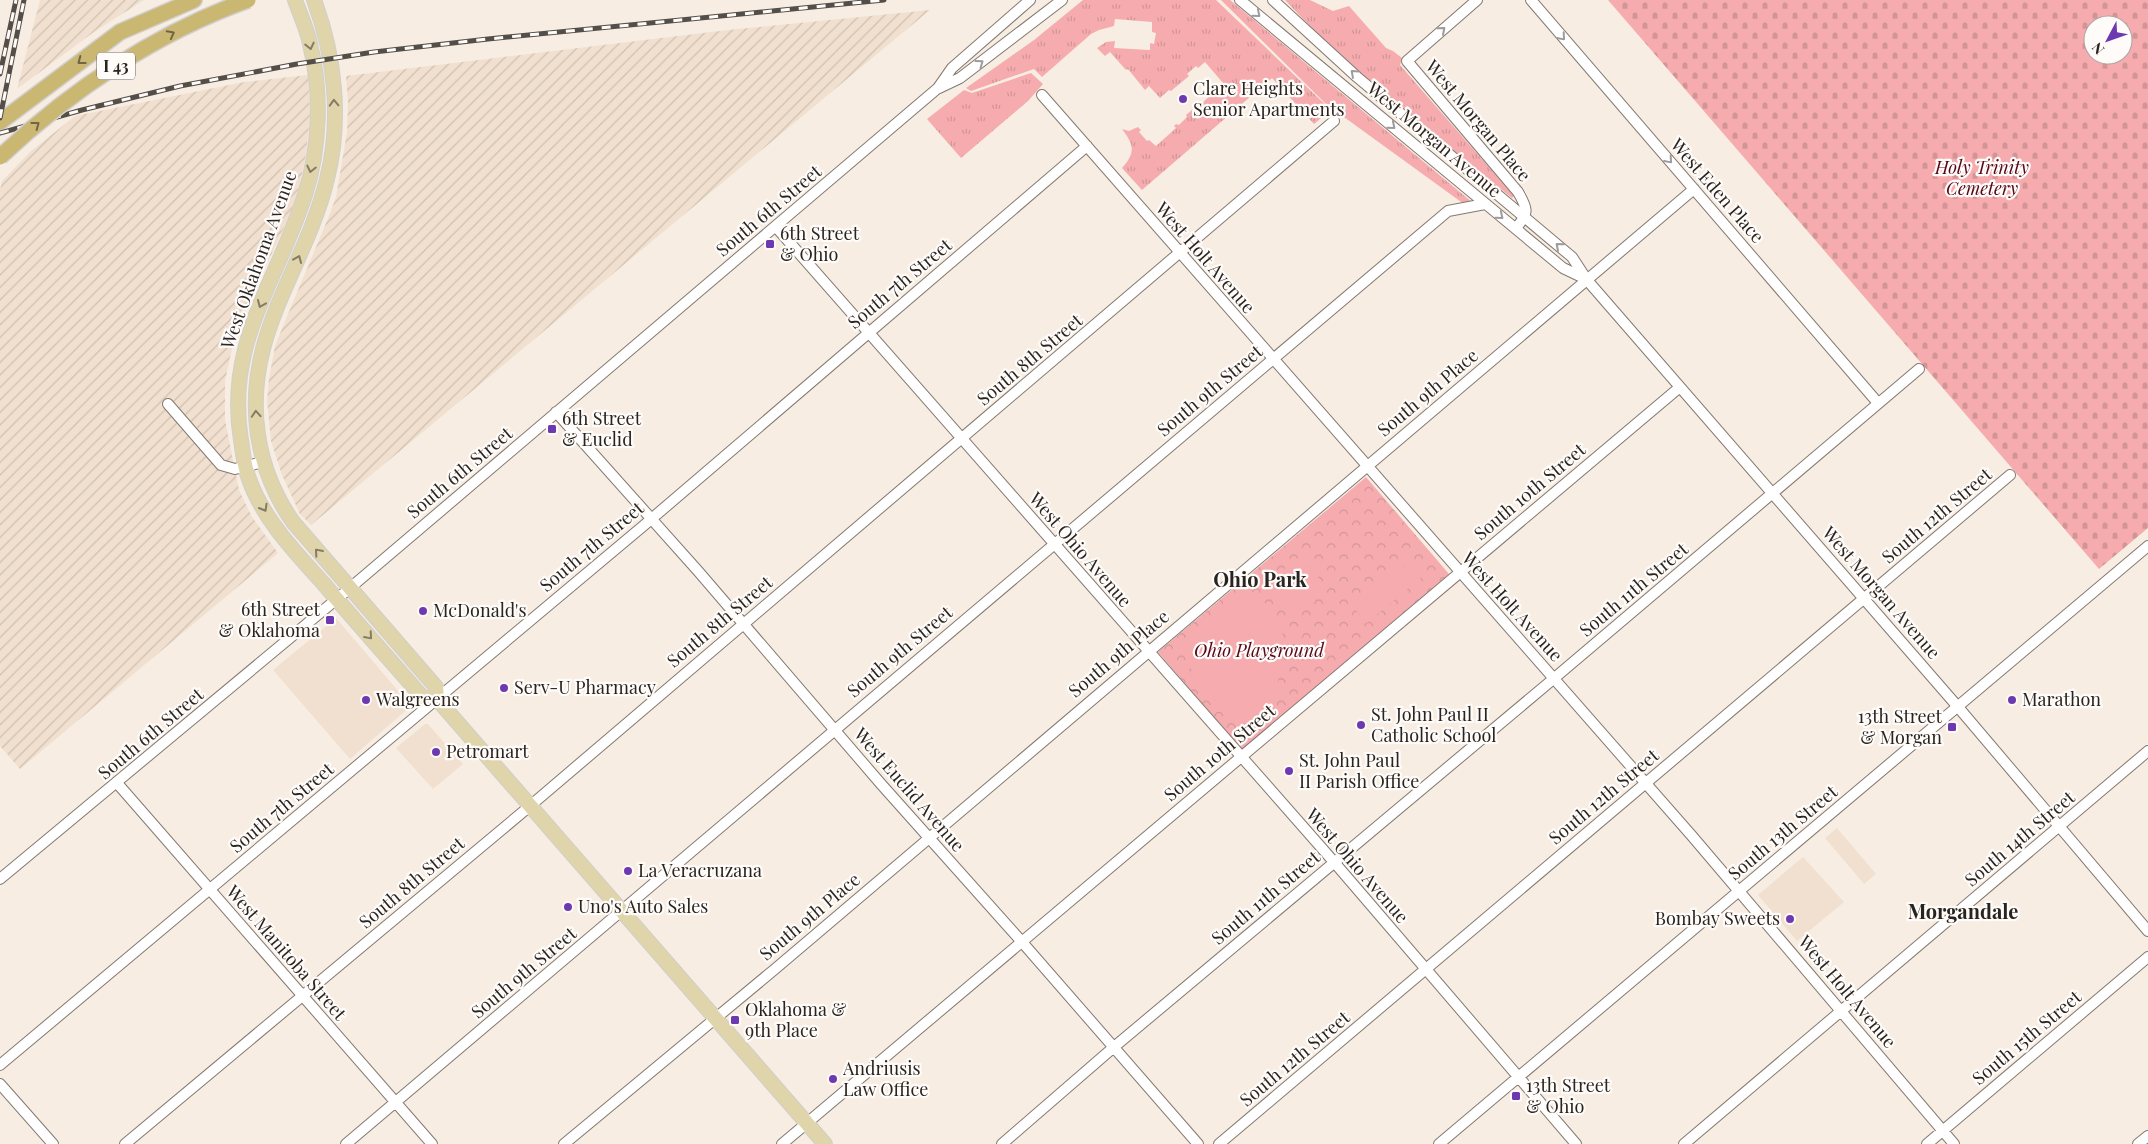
<svg xmlns="http://www.w3.org/2000/svg" width="2148" height="1144" font-family="'Playfair Display',serif">
<style>
.built{fill:#f1e0cf}
.industrial{fill:url(#industrial-furrows)}
.grass{fill:url(#grass-tufts)}
.cemetery{fill:url(#cemetery-stones);fill-rule:evenodd}
.park{fill:url(#park-crowns)}
.garden{fill:#f6acaf}
.lines{fill:none;stroke-linecap:round;stroke-linejoin:round}
.minor-casing{stroke:#837970;stroke-width:12}
.major-casing{stroke:#d0cfce;stroke-width:16}
.highway-casing{stroke:#d0cfce;stroke-width:18}
.minor{stroke:#fff;stroke-width:10}
.major{stroke:#dfd4aa;stroke-width:14}
.highway{stroke:#cab771;stroke-width:15}
.rail-casing{stroke:#534e48;stroke-width:5}
.rail{stroke:#fefbf9;stroke-width:3;stroke-dasharray:9;stroke-linecap:butt}
.highway-bridge-casing{stroke:#d0cfce;stroke-width:18;stroke-linecap:butt}
.highway-bridge{stroke:#cab771;stroke-width:15}
.oneway{stroke:#9e9c9b}
.oneway2{stroke:#716644}
.oneway3{stroke:#847c65}
.poi-dot{fill:#6d39b0;stroke:#fefbf9;stroke-width:2}
.labels{text-anchor:middle;stroke-width:4.5;stroke-linejoin:round;paint-order:stroke}
.shield{fill:#fefbf9;stroke:#686461;stroke-width:1}
.shield-label{font-size:16px;font-weight:bold;fill:#282420}
.poi-label{font-size:18px;fill:#282420;stroke:#fefbf9;text-anchor:start}
.street-label{font-size:18px;fill:#282420;stroke:#fefbf9}
.park-label{font-size:18px;font-style:italic;fill:#560617;stroke:#fefbf9}
.quarter-label{font-size:20px;font-weight:bold;fill:#282420;stroke:#fefbf9}
</style>
<defs>
<pattern id="industrial-furrows" width="10" height="10" patternUnits="userSpaceOnUse" patternTransform="scale(1.25)"><rect width="10" height="10" fill="#f1e0cf"/><path d="M-1 1l2-2M0 10L10 0M9 11l2-2" fill="none" stroke="#cfc0b1"/></pattern>
<pattern id="grass-tufts" width="24" height="20" patternUnits="userSpaceOnUse" patternTransform="scale(1.25)"><rect width="24" height="20" fill="#f6acaf"/><path d="M3 7l-1-3M5 7V3M7 7l1-3M15 17l-1-3M17 17v-4M19 17l1-3" fill="none" stroke="#d39496"/></pattern>
<pattern id="cemetery-stones" width="16" height="16" patternUnits="userSpaceOnUse" patternTransform="scale(1.25)"><rect width="16" height="16" fill="#f6acaf"/><path d="M2 7V4a2 2 0 0 1 4 0v3zM10 15v-3a2 2 0 0 1 4 0v3z" fill="#d39496"/></pattern>
<pattern id="park-crowns" width="20" height="18" patternUnits="userSpaceOnUse" patternTransform="scale(1.25)"><rect width="20" height="18" fill="#f6acaf"/><path d="M2 6a3 3 0 1 1 6 0M12 15a3 3 0 1 1 6 0" fill="none" stroke="#d39496"/></pattern>
</defs>
<rect width="100%" height="100%" fill="#f7ede2"/>
<path class="built" d="M336,618l75,88 -61,53 -77,-89z
M425,724h3l35,40 -30,25 -37,-41z
M1837,828l39,46 -12,10 -39,-46z
M1803,857l41,45 -47,39 -39,-46z"/>
<path class="industrial" d="M40,0h104l-50,32 -77,57z
M930,10l-619,515 -11,-11 -18,-39 -11,-34 -4,-40 2,-22 6,-33 8,-20 46,-110 7,-19 11,-65 1,-29 -2,-27 382,-46z
M308,75l2,41 -4,39 -8,37 -9,25 -53,113 -11,51v39l14,70 13,27 26,36 -258,216 -20,-23v-556l2,-9 28,-29 45,-36 169,-34z"/>
<path class="grass" d="M1083,0h133l115,110 -17,14 -42,-46 -130,112 -20,-22c14,-16 12,-23 0,-39l7,2 9,-4 3,3 -2,2 8,9 2,-1 7,6 20,-18 -2,-2 2,-2 3,1 8,-8 -1,-2 6,-5 2,1 29,-28 -18,-21 -7,6 -2,-2 -9,8 2,2 -18,15 -2,-1 -9,8 -11,-12 -4,4 -17,-21 -2,1 -16,-18 -5,4 -8,-8 9,-6 9,-1 -1,7 36,2v-7l4,1 2,-11 -4,-1v-10l-37,-3 -1,7 -15,4 -8,4 -49,43 -8,-8 -63,22 -5,-3 68,-48z
M1221,0h9l243,203 -9,1 -138,-100z
M1285,0h25l23,11 16,-5 37,42 7,3 9,7 -2,7 114,131 -2,2c-77,-63 -160,-125 -227,-198z
M1031,73l12,11 -15,17 -67,57 -34,-39 37,-29 8,3z"/>
<path class="cemetery" d="M1608,0h540v528l-49,41zM2093,25h30v30h-30z"/>
<path class="park" d="M1366,477l83,97 -207,176 -84,-98z"/>
<path class="garden" d="M1300,556l28,33 -36,31 -28,-34z
M1410,561l13,15 -56,47 -12,-14z
M1251,591c10,6 27,24 30,35 5,19 1,54 -10,72 -8,12 -18,21 -29,31l-56,-66 -1,-14z"/>
<g class="lines">
<defs>
<path id="minor" d="M1240,0l323,268 23,11
M1273,0l84,77 215,180 15,23 371,427 190,224
M1477,0l-70,61 111,131c10,17 11,21 -2,36
M1531,0l347,403
M939,88l21,-10 102,-78
M1042,95l650,741 262,308
M776,227l558,635 242,282
M168,404l53,61 14,4 28,-7
M556,412l142,159 183,213 141,158 176,202
M117,783l315,361
M0,879l350,-291 588,-500 14,-20 78,-68
M0,1065l642,-538 445,-381
M0,1084l53,60
M125,1144l405,-338 804,-685
M346,1144l1102,-933 37,-7
M564,1144l211,-175 919,-780
M782,1144l898,-757
M1002,1144l112,-97 431,-361 374,-317
M1219,1144l791,-669
M1439,1144l709,-598
M1684,1144l464,-393
M1927,1144l221,-187
M2138,1144l10,-8"/>
<path id="major" d="M295,0c5,14 12,29 15,44 12,48 10,104 -5,151 -28,87 -80,148 -64,245 2,13 3,26 8,39 14,40 46,73 74,104 33,39 67,77 100,115l14,1
M314,0c21,56 28,120 13,179 -22,91 -84,155 -69,256 5,33 16,60 35,87l143,165 1,12 388,445"/>
<path id="highway" d="M0,122l120,-90 74,-32"/>
</defs>
<use href="#minor" class="minor-casing"/>
<use href="#major" class="major-casing"/>
<use href="#highway" class="highway-casing"/>
<use href="#minor" class="minor"/>
<use href="#major" class="major"/>
<use href="#highway" class="highway"/>
<defs>
<path id="rail" d="M0,74l16,-74
M0,118l24,-118
M0,133l82,-23 98,-24 117,-22 77,-12 114,-13 396,-39"/>
</defs>
<use href="#rail" class="rail-casing"/>
<use href="#rail" class="rail"/>
<defs>
<path id="highway-bridge" d="M0,157c71,-67 156,-124 248,-157"/>
</defs>
<use href="#highway-bridge" class="highway-bridge-casing"/>
<use href="#highway-bridge" class="highway-bridge"/>
</g>
<defs><path id="oneway-chevron" d="M-2-3.5L2.5 0L-2 3.5" fill="none" stroke-width="1.6" stroke-linecap="round" stroke-linejoin="round" transform="scale(1.25)"/></defs>
<g class="oneway">
<use href="#oneway-chevron" transform="translate(1257 14) rotate(40)"/>
<use href="#oneway-chevron" transform="translate(1442 30) rotate(-41)"/>
<use href="#oneway-chevron" transform="translate(1562 37) rotate(49)"/>
<use href="#oneway-chevron" transform="translate(980 63) rotate(-36)"/>
<use href="#oneway-chevron" transform="translate(1354 73) rotate(-138)"/>
<use href="#oneway-chevron" transform="translate(1392 126) rotate(40)"/>
<use href="#oneway-chevron" transform="translate(1669 160) rotate(49)"/>
<use href="#oneway-chevron" transform="translate(1500 216) rotate(39)"/>
<use href="#oneway-chevron" transform="translate(1559 246) rotate(-139)"/>
</g>
<g class="oneway2">
<use href="#oneway-chevron" transform="translate(171 34) rotate(-28)"/>
<use href="#oneway-chevron" transform="translate(81 61) rotate(143)"/>
<use href="#oneway-chevron" transform="translate(36 125) rotate(-37)"/>
</g>
<g class="oneway3">
<use href="#oneway-chevron" transform="translate(310 46) rotate(77)"/>
<use href="#oneway-chevron" transform="translate(334 103) rotate(-92)"/>
<use href="#oneway-chevron" transform="translate(311 169) rotate(103)"/>
<use href="#oneway-chevron" transform="translate(298 259) rotate(-67)"/>
<use href="#oneway-chevron" transform="translate(261 304) rotate(113)"/>
<use href="#oneway-chevron" transform="translate(256 414) rotate(-94)"/>
<use href="#oneway-chevron" transform="translate(264 508) rotate(60)"/>
<use href="#oneway-chevron" transform="translate(318 552) rotate(-131)"/>
<use href="#oneway-chevron" transform="translate(369 636) rotate(49)"/>
</g>
<g class="poi-dot">
<circle cx="1183" cy="99" r="5"/>
<rect x="765" y="239" width="10" height="10" rx="2.5"/>
<rect x="547" y="424" width="10" height="10" rx="2.5"/>
<circle cx="423" cy="611" r="5"/>
<rect x="325" y="615" width="10" height="10" rx="2.5"/>
<circle cx="504" cy="688" r="5"/>
<circle cx="366" cy="700" r="5"/>
<circle cx="2012" cy="700" r="5"/>
<circle cx="1361" cy="725" r="5"/>
<rect x="1947" y="722" width="10" height="10" rx="2.5"/>
<circle cx="436" cy="752" r="5"/>
<circle cx="1289" cy="771" r="5"/>
<circle cx="628" cy="871" r="5"/>
<circle cx="568" cy="907" r="5"/>
<circle cx="1790" cy="919" r="5"/>
<rect x="730" y="1015" width="10" height="10" rx="2.5"/>
<circle cx="833" cy="1079" r="5"/>
<rect x="1511" y="1091" width="10" height="10" rx="2.5"/>
</g>
<g class="labels">
<rect class="shield" x="97" y="52.5" width="38" height="27" rx="4"/>
<g class="shield-label">
<text x="116" y="72">I 43</text>
</g>
<g class="poi-label">
<text x="1193" y="95">Clare Heights<tspan x="1193" dy="21">Senior Apartments</tspan></text>
<text x="780" y="240">6th Street<tspan x="780" dy="21">&amp; Ohio</tspan></text>
<text x="562" y="425">6th Street<tspan x="562" dy="21">&amp; Euclid</tspan></text>
<text x="320" y="616" text-anchor="end">6th Street<tspan x="320" dy="21">&amp; Oklahoma</tspan></text>
<text x="433" y="617">McDonald's</text>
<text x="514" y="694">Serv-U Pharmacy</text>
<text x="376" y="706">Walgreens</text>
<text x="2022" y="706">Marathon</text>
<text x="1371" y="721">St. John Paul II<tspan x="1371" dy="21">Catholic School</tspan></text>
<text x="1942" y="723" text-anchor="end">13th Street<tspan x="1942" dy="21">&amp; Morgan</tspan></text>
<text x="446" y="758">Petromart</text>
<text x="1299" y="767">St. John Paul<tspan x="1299" dy="21">II Parish Office</tspan></text>
<text x="638" y="877">La Veracruzana</text>
<text x="578" y="913">Uno's Auto Sales</text>
<text x="1780" y="925" text-anchor="end">Bombay Sweets</text>
<text x="745" y="1016">Oklahoma &amp;<tspan x="745" dy="21">9th Place</tspan></text>
<text x="843" y="1075">Andriusis<tspan x="843" dy="21">Law Office</tspan></text>
<text x="1526" y="1092">13th Street<tspan x="1526" dy="21">&amp; Ohio</tspan></text>
</g>
<g class="street-label">
<text transform="translate(1478 121) rotate(50)" y="6">West Morgan Place</text>
<text transform="translate(1434 140) rotate(40)" y="6">West Morgan Avenue</text>
<text transform="translate(1717 191) rotate(49)" y="6">West Eden Place</text>
<text transform="translate(769 211) rotate(-40)" y="6">South 6th Street</text>
<text transform="translate(1205 258) rotate(49)" y="6">West Holt Avenue</text>
<text transform="translate(259 260) rotate(-70)" y="6">West Oklahoma Avenue</text>
<text transform="translate(900 284) rotate(-40)" y="6">South 7th Street</text>
<text transform="translate(1030 360) rotate(-40)" y="6">South 8th Street</text>
<text transform="translate(1210 391) rotate(-40)" y="6">South 9th Street</text>
<text transform="translate(1428 393) rotate(-40)" y="6">South 9th Place</text>
<text transform="translate(460 473) rotate(-40)" y="6">South 6th Street</text>
<text transform="translate(1530 492) rotate(-40)" y="6">South 10th Street</text>
<text transform="translate(1937 516) rotate(-40)" y="6">South 12th Street</text>
<text transform="translate(592 547) rotate(-40)" y="6">South 7th Street</text>
<text transform="translate(1080 550) rotate(49)" y="6">West Ohio Avenue</text>
<text transform="translate(1634 590) rotate(-40)" y="6">South 11th Street</text>
<text transform="translate(1881 593) rotate(49)" y="6">West Morgan Avenue</text>
<text transform="translate(1512 607) rotate(48)" y="6">West Holt Avenue</text>
<text transform="translate(720 622) rotate(-40)" y="6">South 8th Street</text>
<text transform="translate(900 652) rotate(-40)" y="6">South 9th Street</text>
<text transform="translate(1119 654) rotate(-40)" y="6">South 9th Place</text>
<text transform="translate(151 734) rotate(-40)" y="6">South 6th Street</text>
<text transform="translate(1220 753) rotate(-40)" y="6">South 10th Street</text>
<text transform="translate(909 790) rotate(49)" y="6">West Euclid Avenue</text>
<text transform="translate(1604 797) rotate(-40)" y="6">South 12th Street</text>
<text transform="translate(282 808) rotate(-40)" y="6">South 7th Street</text>
<text transform="translate(1783 833) rotate(-40)" y="6">South 13th Street</text>
<text transform="translate(2020 839) rotate(-40)" y="6">South 14th Street</text>
<text transform="translate(1357 866) rotate(49)" y="6">West Ohio Avenue</text>
<text transform="translate(412 883) rotate(-40)" y="6">South 8th Street</text>
<text transform="translate(1266 898) rotate(-40)" y="6">South 11th Street</text>
<text transform="translate(810 917) rotate(-40)" y="6">South 9th Place</text>
<text transform="translate(286 953) rotate(49)" y="6">West Manitoba Street</text>
<text transform="translate(524 973) rotate(-40)" y="6">South 9th Street</text>
<text transform="translate(1847 992) rotate(50)" y="6">West Holt Avenue</text>
<text transform="translate(2027 1038) rotate(-40)" y="6">South 15th Street</text>
<text transform="translate(1295 1059) rotate(-40)" y="6">South 12th Street</text>
</g>
<g class="park-label">
<text x="1982" y="174">Holy Trinity<tspan x="1982" dy="21">Cemetery</tspan></text>
<text x="1259" y="657">Ohio Playground</text>
</g>
<g class="quarter-label">
<text x="1260" y="587">Ohio Park</text>
<text x="1963" y="919">Morgandale</text>
</g>
</g>
<g transform="translate(2108 40) rotate(229)"><circle r="24" fill="#fefbf9" stroke="#a8a5a2"/>
<path d="M0-4L9 19L0 12L-9 19Z" fill="#6d39b0"/>
<text y="-8" font-size="14" font-weight="bold" text-anchor="middle" fill="#282420">N</text>
</g>
</svg>
